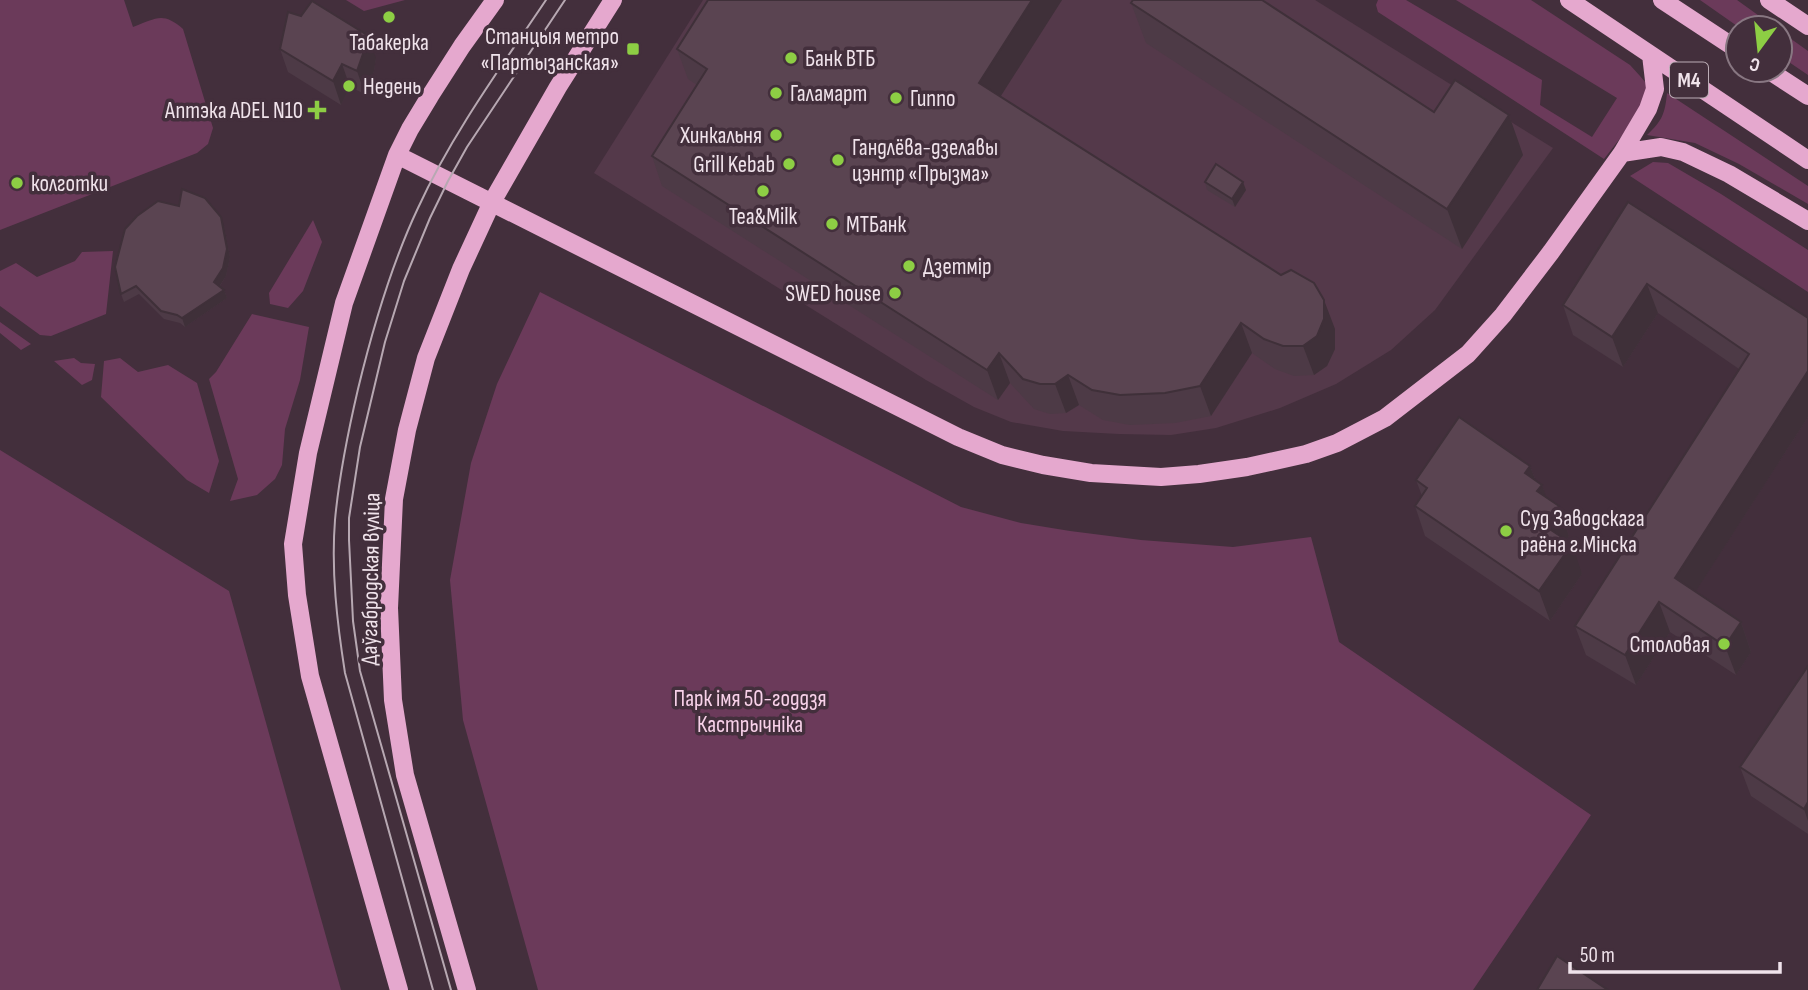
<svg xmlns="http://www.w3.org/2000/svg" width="1808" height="990" font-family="'Sofia Sans Condensed',sans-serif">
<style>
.built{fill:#54394a}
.green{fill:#6b3a5a}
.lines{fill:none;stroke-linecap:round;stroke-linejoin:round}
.major{stroke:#e5a8ce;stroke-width:18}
.tram{stroke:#b7a8b2;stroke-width:2}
.wall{fill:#4d3a46}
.shaded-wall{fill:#3f3039}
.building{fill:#5a4451;stroke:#3f3039;stroke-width:2}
.poi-dot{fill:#8dce44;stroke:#432f3c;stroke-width:2.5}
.labels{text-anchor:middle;stroke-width:7;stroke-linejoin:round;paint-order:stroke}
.shield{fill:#432f3c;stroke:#bcadb6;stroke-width:2}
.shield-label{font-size:21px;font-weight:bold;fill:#f0e3eb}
.poi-label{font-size:23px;fill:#f0e3eb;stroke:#432f3c;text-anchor:start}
.street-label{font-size:23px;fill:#f0e3eb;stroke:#432f3c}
.park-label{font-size:23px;fill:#f8d1e9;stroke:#432f3c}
</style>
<rect width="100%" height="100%" fill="#432f3c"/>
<path class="built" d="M703,0h612l238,148 -118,162 -44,40 -55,34 -56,24 -64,20 -45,7 -52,-1 -56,-3 -52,-9 -37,-15 -48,-27 -332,-207z"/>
<path class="green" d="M0,0h124l9,27c23,-8 29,-16 50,2l30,99 -5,16 -11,9 -197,77z
M346,0h59l-41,11z
M1378,0h28l136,80 -2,25 52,32 25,-39 -161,-98h75l99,65 10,11 6,7 1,8 -15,32 -28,36 -226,-147 -2,-7z
M1700,0h37l39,28h-36z
M1780,31l28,20v24l-28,-19z
M1667,93l141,93v18l-69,-40 -44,-21 -48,-8c15,-14 18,-21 20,-42z
M1653,162l15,1 53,31 87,56v42l-178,-116z
M313,220l9,22 -19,49 -15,17 -18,-4 -1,-11z
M113,251l-7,63 -55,22 -11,-1 -40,-29v-35l16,-8 21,14 38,-16 7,-9z
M540,292l421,215 60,16 49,8 71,9 92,7 78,-10 28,105 252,173 -118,175h-935l-75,-270 -13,-140 21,-117 26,-79z
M252,314l57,13 -9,53 -15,49 -3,36 -7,14 -18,16 -27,6 8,-22 -29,-100 7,-7z
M0,322l31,22 -10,6 -21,-17z
M74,358l7,5 14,1 -3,16 -10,5 -28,-24z
M120,358l18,14 30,-7 29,18 22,78 -10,32 -22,-13 -86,-83 3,-36z
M0,450l229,141 112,399h-341z"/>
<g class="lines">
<path class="major" d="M1569,0l239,160
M1662,0l76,50
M1769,0l39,26
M1768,70l40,26
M1622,153l39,-6 22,5 46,22 79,47
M397,155l561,282 44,18 41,10 48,8 70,4 38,-3 48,-7 59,-13 31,-11 48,-25 83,-64 35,-39 48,-63 71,-99 26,-44 7,-20 -4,-34
M399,990l-89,-314 -13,-81 -4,-51 15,-91 36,-150 53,-148 13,-26 20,-33 32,-50 33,-46
M467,990l-62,-215 -12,-75 -4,-92 5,-109 13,-69 19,-72 35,-89 31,-67 66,-115 55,-87"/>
<path class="tram" d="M433,990l-88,-317c-8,-51 -14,-102 -10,-153 4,-44 13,-88 23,-131 15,-62 33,-124 60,-181 34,-74 83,-141 128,-208
M451,990l-91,-319 -7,-50 -4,-81v-22l11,-71 25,-105 19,-61 26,-63 18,-37 19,-34 98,-147"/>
</g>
<path class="wall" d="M708,0h354l-62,97 335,232v20l-8,17 -13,9 -20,1 -19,-7 -23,-16 -41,63 -36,7 -45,2 -27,-5 -24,-15 -13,8 -16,1 -16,-5 -24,-26 -12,17 -336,-214 -10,-30 45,-71 -9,-6 -11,-30z
M1131,3l303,109 75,3 14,40 -61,94 -316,-206z
M280,49l96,9 -2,13 -9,23 -15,-7 -9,18 -53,-33z
M1205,182l41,8 -11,17 -28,-17z
M1628,202l180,215 -113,175 46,30 10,30 -15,23 -66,-43 -34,53 -50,-30 -11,-29 164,-257 -81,-56 -35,54 -50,-32 -10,-30z
M224,225l6,32 -4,19 -6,10 4,4 3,8 -42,29 -5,-4 -16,-4 -25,-25 -15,8 -3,-8z
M1530,466l6,15 6,4 4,13 13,8 10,30 -3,4 16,34 -32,47 -125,-85 -10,-30 7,-10 -6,-16z
M1808,666v168l-57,-38 -11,-29z"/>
<path class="shaded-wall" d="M1032,0h30l-72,113 -11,-30z
M367,35l9,23 -2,13 -9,23 -8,-23z
M342,64l8,23 -9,18 -8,-24z
M1509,115l14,40 -61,94 -15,-40z
M1243,182l3,8 -11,17 -3,-8z
M221,217l3,8 6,32 -4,19 -9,14 -3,-8z
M1647,284l11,29 -35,54 -11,-30z
M224,290l3,8 -42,29 -3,-9z
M1324,300l11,29v20l-8,17 -13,9 -11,-29z
M1241,323l11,30 -41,63 -11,-30z
M999,353l11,30 -12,17 -11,-30z
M1808,371v46l-123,191 -10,-30z
M1068,375l11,30 -13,8 -11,-29z
M1530,466l9,23 3,-4 10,29 -27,-41z
M1559,506l10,30 -13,19 -11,-29z
M1572,544l10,30 -32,47 -11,-30z
M1659,602l11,30 -34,53 -11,-30z
M1741,622l10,30 -15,23 -11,-29z
M1808,802v19l-4,-12z"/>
<path class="building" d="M708,0h324l-53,83 302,192 10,-5 23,13 10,17v19l-7,17 -14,10h-20l-19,-7 -23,-16 -41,63 -35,7 -45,2 -28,-5 -24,-15 -13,9h-15l-17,-5 -24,-26 -12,17 -335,-214 55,-87 -30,-20z
M1133,0h129l172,112 21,-32 54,35 -62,94 -316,-206z
M312,1l55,34 -2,13 -8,23 -15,-7 -9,17 -53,-32 8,-37 13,4z
M1216,164l27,18 -11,17 -27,-17z
M182,189l23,9 16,19 6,32 -4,19 -9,14 10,8 -42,28 -5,-3 -16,-4 -25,-25 -15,8 -6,-27 10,-38 12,-13 21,-15 21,5z
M1628,202l180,116v53l-133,207 66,44 -16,24 -66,-44 -34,53 -50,-29 174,-272 -102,-70 -35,53 -49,-32z
M1459,417l71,49 -5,7 17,12 -5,6 22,15 -14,20 27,18 -33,47 -124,-85 12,-18 -11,-8z
M1808,666v136l-4,7 -64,-42z
M1557,956l51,34h-71z"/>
<g class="poi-dot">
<circle cx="389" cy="17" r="7"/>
<rect x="626" y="42" width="14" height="14" rx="3.5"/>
<circle cx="791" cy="58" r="7"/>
<circle cx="349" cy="86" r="7"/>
<circle cx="776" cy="93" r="7"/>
<circle cx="896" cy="98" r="7"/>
<path d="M313.5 99.5h7v7h7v7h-7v7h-7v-7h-7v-7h7z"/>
<circle cx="776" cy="135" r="7"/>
<circle cx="838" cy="160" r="7"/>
<circle cx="789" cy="164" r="7"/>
<circle cx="17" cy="183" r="7"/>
<circle cx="763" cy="191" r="7"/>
<circle cx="832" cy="224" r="7"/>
<circle cx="909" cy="266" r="7"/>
<circle cx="895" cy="293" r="7"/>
<circle cx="1506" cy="531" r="7"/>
<circle cx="1724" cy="644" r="7"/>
</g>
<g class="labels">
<rect class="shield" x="1670" y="62.5" width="38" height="35" rx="5"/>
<g class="shield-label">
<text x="1689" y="87">М4</text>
</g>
<g class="poi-label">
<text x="619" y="44" text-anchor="end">Станцыя метро<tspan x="619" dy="26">«Партызанская»</tspan></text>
<text x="389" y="50" text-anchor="middle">Табакерка</text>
<text x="805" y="66">Банк ВТБ</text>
<text x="363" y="94">Недень</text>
<text x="790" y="101">Галамарт</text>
<text x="910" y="106">Гиппо</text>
<text x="303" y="118" text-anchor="end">Аптэка ADEL N10</text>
<text x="762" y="143" text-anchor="end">Хинкальня</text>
<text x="852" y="155">Гандлёва-дзелавы<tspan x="852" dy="26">цэнтр «Прызма»</tspan></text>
<text x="775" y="172" text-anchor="end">Grill Kebab</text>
<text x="31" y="191">колготки</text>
<text x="763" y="224" text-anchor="middle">Tea&amp;Milk</text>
<text x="846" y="232">МТБанк</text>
<text x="923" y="274">Дзетмір</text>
<text x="881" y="301" text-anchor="end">SWED house</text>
<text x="1520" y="526">Суд Заводскага<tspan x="1520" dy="26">раёна г.Мінска</tspan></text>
<text x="1710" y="652" text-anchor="end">Столовая</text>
</g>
<g class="street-label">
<text transform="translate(370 579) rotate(-89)" y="8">Даўгабродская вуліца</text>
</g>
<g class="park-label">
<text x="750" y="706">Парк імя 50-годдзя<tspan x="750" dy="26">Кастрычніка</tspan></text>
</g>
</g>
<g transform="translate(1759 49) rotate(195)"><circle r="33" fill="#432f3c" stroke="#887782" stroke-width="2"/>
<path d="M0-5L12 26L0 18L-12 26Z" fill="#8dce44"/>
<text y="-10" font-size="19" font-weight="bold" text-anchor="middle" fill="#f0e3eb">С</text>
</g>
<path d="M1570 962v10h210v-10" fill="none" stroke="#f0e3eb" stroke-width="3.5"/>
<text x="1580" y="962" font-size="21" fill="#f0e3eb" stroke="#432f3c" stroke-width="5" paint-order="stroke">50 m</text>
</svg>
